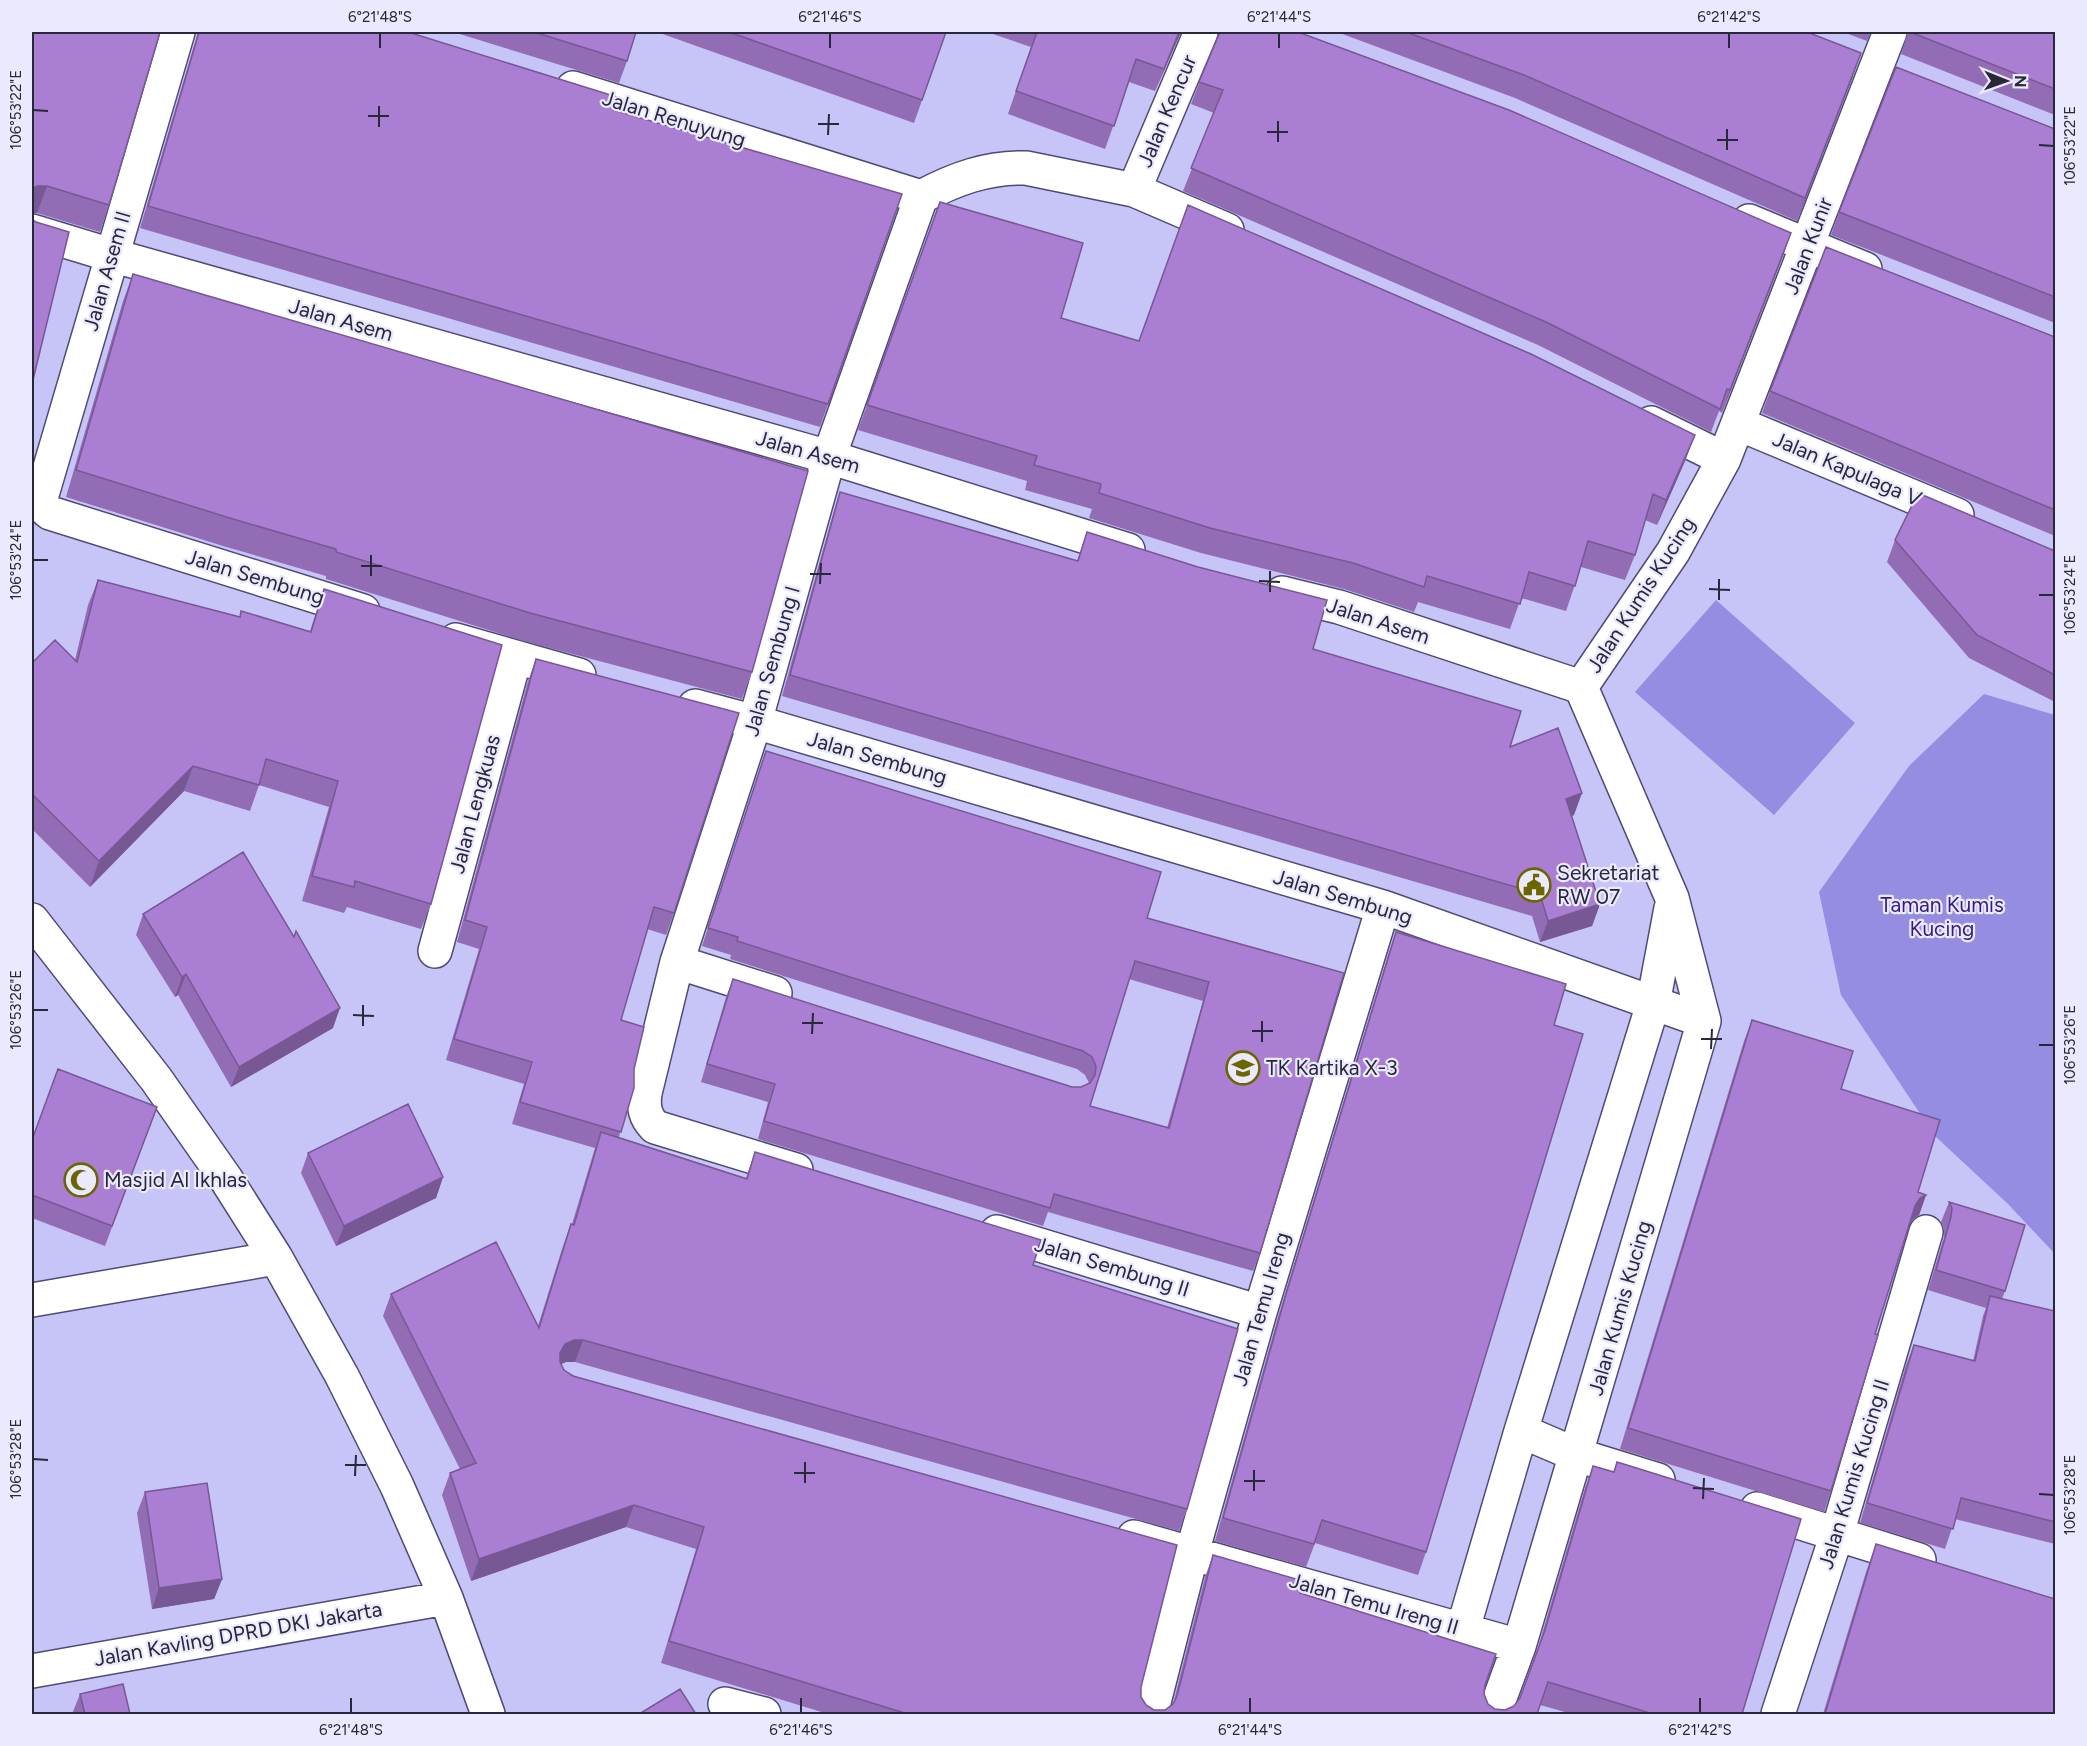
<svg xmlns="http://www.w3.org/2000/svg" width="2087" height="1746" font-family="Figtree,sans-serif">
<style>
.green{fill:#958de1}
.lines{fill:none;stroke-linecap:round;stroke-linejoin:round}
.minor-casing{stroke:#4f4b76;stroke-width:36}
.minor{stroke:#fff;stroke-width:33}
.wall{fill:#926cb5;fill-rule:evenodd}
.shaded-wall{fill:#775894}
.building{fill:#aa7ed3;stroke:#775894;stroke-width:1.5;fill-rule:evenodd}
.ticks{fill:none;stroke:#29283b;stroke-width:2}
.labels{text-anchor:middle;stroke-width:4.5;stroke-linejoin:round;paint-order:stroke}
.street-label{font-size:21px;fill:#29283b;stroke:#eae9fe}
.poi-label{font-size:21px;fill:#29283b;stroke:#eae9fe;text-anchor:start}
.park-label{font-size:21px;fill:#371a82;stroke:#eae9fe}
.neatline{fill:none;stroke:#29283b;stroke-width:2}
.ticks-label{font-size:15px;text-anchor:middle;fill:#29283b}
</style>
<rect width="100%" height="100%" fill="#c7c5f7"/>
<path class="green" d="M1716,600l139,123 -81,92 -139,-123z
M1984,694l71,21v539l-47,-50 -73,-68 -94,-141 -22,-103 90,-126z"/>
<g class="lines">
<defs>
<path id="minor" d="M178,32l-137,466c1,8 3,11 9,15l313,98
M573,88l348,109
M1134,190l67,-158
M921,197c34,-18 66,-30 105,-29l108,22 93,40
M1749,221l116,48
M32,231l79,24 718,202 299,93
M1651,423l73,36
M1739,424l218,91
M1282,593l57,14 242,80
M456,640l123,35
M1581,687l92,-135 51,-93 166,-427
M695,706l60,16 628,185 321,114
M32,920l124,159 70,100 50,79 66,118 55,110 49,112 42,116
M435,951l80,-293
M677,962l98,31
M796,1170l-141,-43c-10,-10 -12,-20 -10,-34l32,-131 78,-240 74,-265 92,-260
M997,1232l263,80
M32,1300l244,-42
M1521,1431l56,24 81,25
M1757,1509l162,51
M1134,1537l385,109
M1463,1629l58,-198 132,-427 18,-96
M32,1671l414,-73
M725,1704l39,10
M1151,1714l41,-161 68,-241 123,-405
M1494,1714l25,-68 185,-625 -32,-123 -91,-211
M1778,1714l59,-180 89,-302"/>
</defs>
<use href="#minor" class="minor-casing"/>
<use href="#minor" class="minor"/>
</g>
<path class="wall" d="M32,32l77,173 -9,27 -63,-19h-5z
M198,32h210l205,78 289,84 -82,233 -680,-199z
M453,32h183l-9,29 -8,22z
M657,32h289l-32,91z
M987,32h194l-26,59 -26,-9 -24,67 -97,-35 23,-67z
M1219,32h79l493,201 -69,180 -3,-2 -8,21 -173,-87 -355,-154 31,-78 -23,-9z
M1337,32h470l46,44 -56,145 -282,-123z
M1843,32h28l-4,9z
M1908,32h147v83l-154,-61z
M2055,129v194l-224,-88 8,-23z
M940,202l121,116 78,23 556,94 -10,26 -28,64 -12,-5 -10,35 -10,25 -44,-13 -15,44 -45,-13 -11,31 -92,-27 -4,10 -70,-23 -143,-36 -112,-35 3,-9 -67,-19 2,-9 -169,-51z
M133,274l619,398 -10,27 -222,-59 -194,-61v-3l-103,-30 -157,-49 57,-196z
M2055,337v199l-293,-123 8,-22z
M840,492l237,69 10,-29 226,117 197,98 64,68 -2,1 28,88 -8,22 -52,16 -8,-26 -750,-220 51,-182z
M1895,540l160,11v151l-86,-44 -82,-96z
M98,580l141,37 71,14 14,-42 107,315 -10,25 -74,-22 -3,6 -42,-12 27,-94 -70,-22 -9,26 -66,-20 -94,96 -58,-58v-166l43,-3 13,-55z
M536,659l138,254 -8,22 -19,-6 -26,91 13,49 -15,68 127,41 9,-26 278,113 154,244 -8,22 -604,-169h-9l-5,2 3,6 577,317v10l5,8 8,5h11l8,-6 32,-127 8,-22 87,38 184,93v8l4,10 7,5 10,1 9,-4 6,-8 17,-47 48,-163 8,-22 21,6 3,-10 125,252h-170l-32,-9 -3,9h-709l-167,-51 35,-114 -70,-22 -155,54 -29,-86 8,-22 10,-4 -77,-153 8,-22 147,32 25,-80 8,-22h1l23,-76 -83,-24 12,-40 -78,-24 33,-111 -22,-7 71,-261z
M766,751l381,167 197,55 -84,280 -7,18 -205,-59 -5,14 -285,-87 10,-37 -67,-20 25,-85 7,-18 339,108h9l8,-4 -4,-8 -8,-6 -347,-110 1,-4 -29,-9zM1129,979l74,22 -36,127 -77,-22z
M143,914l190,114 -102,59 -53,-92 -3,2 -39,-62z
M1396,932l158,93 -128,527 -8,23 -103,-32 -9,24 -91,-26 63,-224 110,-362z
M1752,1020l89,69 77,103 8,3 -7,20 -6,4 -3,4 -35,111 -44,157 -7,21 -204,-63 124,-408z
M157,1107l-52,139 -73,-28v-78z
M308,1153l135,24 -7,21 -100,48 -35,-73z
M1949,1202l56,89 -3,8 53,12v233l-100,-25 -10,30 -85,-26 46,-158 8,-20 59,16 10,-45 3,-8 -58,-18 16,-53v-9l-3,-6z
M145,1492l77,87 -8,20 -62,10 -15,-96z
M1876,1544l179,170h-232l43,-142z
M80,1694l50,20h-58z"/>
<path class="shaded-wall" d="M1179,32h2l-26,59 9,-22z
M1861,53l-8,23 -56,145 8,-23z
M37,186h10l-10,27h-5v-24z
M1791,233l-8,23 -61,157 8,-23z
M1695,435l-10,26 -28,64 9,-25z
M193,766l-9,25 -94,96 9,-26z
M1582,793l-8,22 -16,6 8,-22z
M1600,904l-8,22 -52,16 8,-21z
M186,974l-8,21 -3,2 7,-20z
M340,1008l-7,20 -102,59 8,-20z
M443,1177l-7,21 -100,48 8,-20z
M1926,1195l-7,20 -6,4 -5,8 7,-21 5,-8z
M574,1340h9l-8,22h-9l-9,4 3,-13 5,-9z
M634,1505l-8,22 -155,54 8,-22z
M222,1579l-8,20 -62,10 7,-21z"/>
<path class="building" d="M32,32h128l-51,173 -62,-19h-10l-5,3z
M199,32h209l209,65 -4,13 289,84 -74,210 -680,-198z
M534,32h102l-9,29z
M729,32h217l-24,68z
M1037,32h142l-15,37 -28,-10 -22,67 -98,-35z
M1220,32h78l211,78 282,123 -61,157 -3,-1 -7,20 -174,-87 -355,-154 32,-78 -24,-8z
M1406,32h401l54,21 -56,145 -281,-123z
M1910,32h145v57z
M1896,67l159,62v168l-216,-85z
M940,202l143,41 -22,75 78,23 49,-136 343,149 164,81 -29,65 -13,-6 -18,61 -47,-14 -13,45 -46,-14 -9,32 -93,-28 -3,11 -71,-24 -143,-35 -111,-35 2,-9 -67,-19 3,-9 -170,-51z
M32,219l4,3 33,10 -37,152z
M1826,247l229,90v173l-285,-119z
M133,274l675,197 -56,201 -222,-59 -194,-61v-3l-103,-30 -157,-49z
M840,492l238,69 9,-29 111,35 129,33 -14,49 208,62 -11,36 48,-19 24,65 -16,6 34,105 -52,17 -8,-27 -750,-219z
M1918,493l137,58v124l-78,-40 -82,-95z
M98,580l142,37 1,-6 70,21 13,-43 178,56 -71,259 -76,-23 -1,6 -42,-11 26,-95 -72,-22 -7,26 -66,-19 -94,95 -67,-67v-131l23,-23 22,22z
M536,659l203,54 -65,200 -20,-6 -33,113 23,7 -10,42v19l-13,44 -101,-30 12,-40 -78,-23 33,-112 -22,-7z
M766,751l395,121 -14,46 197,55 -84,280 -206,-59 -4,14 -286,-87 11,-37 -68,-20 26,-85 339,108h9l9,-4 5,-8 1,-9 -4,-9 -9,-6 -346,-110 1,-4 -30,-9zM1135,961l74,21 -40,146 -79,-22z
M243,852l51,85 2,-6 44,77 -101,59 -53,-93 -4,3 -39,-63z
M1396,932l170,52 -12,41 29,9 -157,518 -104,-32 -8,24 -91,-26 63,-224z
M1752,1020l101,31 -12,38 99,31 -22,72 8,3 -6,3 -5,8 -40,128 3,1 -47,156 -203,-63z
M58,1069l99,38 -45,119 -80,-31v-55z
M408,1104l35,73 -99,49 -36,-73z
M601,1132l146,47 8,-27 286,88 -8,25 205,64 -51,180 -604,-169h-9l-9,4 -5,9v9l4,8 9,6 604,169 -36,142v10l5,8 8,5h11l8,-6 4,-8 36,-141 90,26 -3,12 196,61 -11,31 -1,9 4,10 7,5 10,1 9,-4 6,-8 25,-68 48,-164 21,6 3,-10 184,57 -59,195h-89l-105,-32 -11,32h-629l-239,-73 35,-114 -70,-22 -155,54 -29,-86 26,-10 -85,-169 105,-52 43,86 32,-104 3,1z
M1949,1202l76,23 -20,66 -69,-21 15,-53 1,-9z
M1990,1296l65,15v211l-94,-24 -8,31 -86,-26 47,-158 61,16z
M207,1483l15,96 -63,9 -14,-96z
M1876,1544l179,55v115h-230z
M123,1684l7,30h-45l-5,-20z
M680,1689l16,25h-57z"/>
<path class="ticks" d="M380,48v-15M830,48v-15M1279,48v-15M1729,48v-15M33,110l15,1M368,116h21M818,124h21M379,127v-21M1267,132h21M828,135l1,-21M1717,140h21M1278,142v-21M2039,145l15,1M1727,150v-21M33,560h15M361,566h21M810,574h21M371,576v-21M1259,581l21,1M820,584l1,-21M1709,589l21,1M1270,592v-21M2039,595h15M1719,600v-21M33,1010h15M353,1015l21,1M802,1023h21M363,1026v-21M1252,1031h21M812,1034l1,-21M1701,1039h21M1262,1042v-21M2039,1045h15M1711,1049l1,-20M33,1459l15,1M345,1465h21M794,1473h21M355,1476l1,-21M1244,1481h21M805,1483v-21M1693,1488l21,1M1254,1491v-21M2039,1494l15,1M1703,1499l1,-21M351,1713v-15M801,1713v-15M1250,1713v-15M1700,1713v-15"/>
<defs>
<symbol id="civic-ring" viewBox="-11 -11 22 22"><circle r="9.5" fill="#eae9fe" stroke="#6b6700" stroke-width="1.5"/><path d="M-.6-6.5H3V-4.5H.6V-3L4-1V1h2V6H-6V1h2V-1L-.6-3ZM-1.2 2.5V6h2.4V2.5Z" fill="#6b6700"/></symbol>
<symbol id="school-ring" viewBox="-11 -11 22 22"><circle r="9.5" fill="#eae9fe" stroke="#6b6700" stroke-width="1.5"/><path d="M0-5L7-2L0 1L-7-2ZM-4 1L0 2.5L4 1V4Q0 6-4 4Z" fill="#6b6700"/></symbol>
<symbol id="mosque-ring" viewBox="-11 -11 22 22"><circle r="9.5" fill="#eae9fe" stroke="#6b6700" stroke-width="1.5"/><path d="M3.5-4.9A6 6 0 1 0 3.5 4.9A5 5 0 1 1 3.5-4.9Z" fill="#6b6700"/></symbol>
</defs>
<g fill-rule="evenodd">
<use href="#civic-ring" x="1515" y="866" width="38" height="38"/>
<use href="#school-ring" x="1224" y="1049" width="38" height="38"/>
<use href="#mosque-ring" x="62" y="1161" width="38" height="38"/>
</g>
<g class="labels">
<g class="street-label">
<text transform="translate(1167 111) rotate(-67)" y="7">Jalan Kencur</text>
<text transform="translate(674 119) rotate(17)" y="7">Jalan Renuyung</text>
<text transform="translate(1808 246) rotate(-69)" y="7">Jalan Kunir</text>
<text transform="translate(107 271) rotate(-74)" y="7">Jalan Asem II</text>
<text transform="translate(341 320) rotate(16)" y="7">Jalan Asem</text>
<text transform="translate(808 452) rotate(16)" y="7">Jalan Asem</text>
<text transform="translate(1847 469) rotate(23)" y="7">Jalan Kapulaga V</text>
<text transform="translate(255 577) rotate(17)" y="7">Jalan Sembung</text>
<text transform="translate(1641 595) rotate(-57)" y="7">Jalan Kumis Kucing</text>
<text transform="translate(1378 621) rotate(18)" y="7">Jalan Asem</text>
<text transform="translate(772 661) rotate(-74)" y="7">Jalan Sembung I</text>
<text transform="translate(877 758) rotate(16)" y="7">Jalan Sembung</text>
<text transform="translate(475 804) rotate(-75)" y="7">Jalan Lengkuas</text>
<text transform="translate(1343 897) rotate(17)" y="7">Jalan Sembung</text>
<text transform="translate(1112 1267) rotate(17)" y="7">Jalan Sembung II</text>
<text transform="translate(1620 1308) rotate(-74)" y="7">Jalan Kumis Kucing</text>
<text transform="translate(1261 1309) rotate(-74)" y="7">Jalan Temu Ireng</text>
<text transform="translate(1854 1474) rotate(-73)" y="7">Jalan Kumis Kucing II</text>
<text transform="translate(1374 1604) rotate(16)" y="7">Jalan Temu Ireng II</text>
<text transform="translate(238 1634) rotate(-10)" y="7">Jalan Kavling DPRD DKI Jakarta</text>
</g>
<g class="poi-label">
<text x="1557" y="880">Sekretariat<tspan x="1557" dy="24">RW 07</tspan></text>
<text x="1266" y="1075">TK Kartika X-3</text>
<text x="104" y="1187">Masjid Al Ikhlas</text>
</g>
<g class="park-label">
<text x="1942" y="912">Taman Kumis<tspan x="1942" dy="24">Kucing</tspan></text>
</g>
</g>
<rect width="2087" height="1746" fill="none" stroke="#eae9fe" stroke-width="66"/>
<g transform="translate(2006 81) rotate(91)" stroke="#eae9fe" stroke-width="4.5" paint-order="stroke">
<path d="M0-4.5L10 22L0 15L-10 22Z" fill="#29283b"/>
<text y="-9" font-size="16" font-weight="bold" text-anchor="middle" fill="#29283b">N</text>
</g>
<rect x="33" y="33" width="2021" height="1680" class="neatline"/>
<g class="ticks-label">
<text x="380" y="22">6°21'48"S</text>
<text x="830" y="22">6°21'46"S</text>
<text x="1279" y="22">6°21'44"S</text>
<text x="1729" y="22">6°21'42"S</text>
<text transform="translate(16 110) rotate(-90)" y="5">106°53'22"E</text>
<text transform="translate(2070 146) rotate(-90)" y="5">106°53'22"E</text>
<text transform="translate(16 560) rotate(-90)" y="5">106°53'24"E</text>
<text transform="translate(2070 595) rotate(-90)" y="5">106°53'24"E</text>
<text transform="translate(16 1010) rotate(-90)" y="5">106°53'26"E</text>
<text transform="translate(2070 1045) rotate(-90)" y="5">106°53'26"E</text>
<text transform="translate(16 1459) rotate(-90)" y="5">106°53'28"E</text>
<text transform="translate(2070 1495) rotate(-90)" y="5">106°53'28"E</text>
<text x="351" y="1735">6°21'48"S</text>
<text x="801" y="1735">6°21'46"S</text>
<text x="1250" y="1735">6°21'44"S</text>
<text x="1700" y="1735">6°21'42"S</text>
</g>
</svg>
